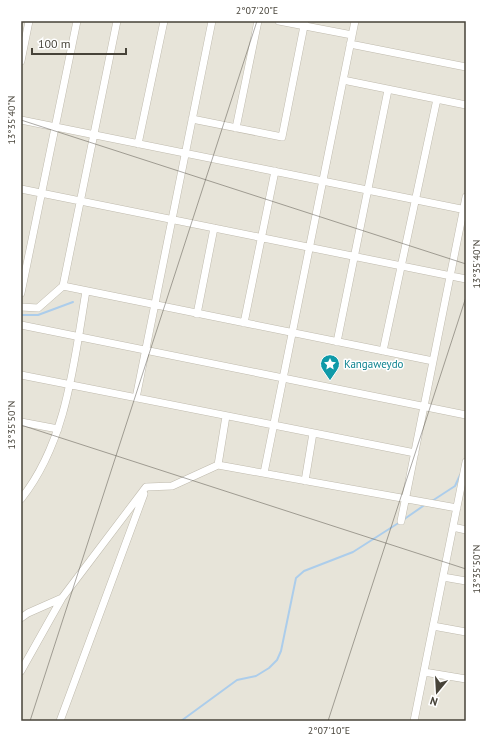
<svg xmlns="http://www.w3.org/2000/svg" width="487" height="742" font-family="'PT Sans',sans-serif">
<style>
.residential{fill:#e7e4d9}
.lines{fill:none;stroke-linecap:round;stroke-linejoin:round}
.stream{stroke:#accdeb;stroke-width:2}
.minor-casing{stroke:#bfbaad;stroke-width:8}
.minor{stroke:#fff;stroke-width:7}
.ticks{fill:none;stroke:#474339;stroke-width:1;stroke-opacity:0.45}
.labels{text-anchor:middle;stroke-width:3;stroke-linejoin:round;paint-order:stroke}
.culture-label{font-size:11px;fill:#0d838f;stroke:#fff;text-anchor:start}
.neatline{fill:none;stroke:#474339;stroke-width:1.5}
.ticks-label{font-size:10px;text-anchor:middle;fill:#474339}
</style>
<rect width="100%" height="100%" fill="#f4f2ea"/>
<path class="residential" d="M21,21h445v700h-438l-7,-2z"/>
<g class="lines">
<path class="stream" d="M21,315h17l35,-13
M432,501l23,-15 5,-11
M403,520l23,-16
M181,721l56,-41 19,-4 13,-8 8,-8 4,-9 15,-73 8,-7 49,-19 47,-30"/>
<defs>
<path id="minor" d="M279,21l73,14
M350,44l116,23
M21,61l8,-40
M343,80l123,25
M192,119l90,18 23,-116
M21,120l445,90
M236,128l22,-107
M138,144l26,-123
M21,189l445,90
M63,286l370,75
M21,293l56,-272
M21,307l17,1 25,-22 54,-265
M197,314l17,-86
M244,323l31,-152
M21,325l445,90
M337,342l51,-252
M383,351l54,-252
M21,375l394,78
M136,398l76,-377
M21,422l37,7
M218,465l8,-49
M264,473l91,-452
M305,481l8,-48
M21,499c46,-58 53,-137 65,-208
M401,521l65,-324
M453,527l13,3
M443,577l23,4
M21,618l7,-5 34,-15 84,-111 26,-1 46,-21 239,43
M433,626l33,6
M21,671l41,-73
M424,672l42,7
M60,721l84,-227
M414,721l52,-259"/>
</defs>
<use href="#minor" class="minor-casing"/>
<use href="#minor" class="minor"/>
</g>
<path class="ticks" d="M21,120l445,144M21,425l445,144M30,721l227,-700M328,721l138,-424"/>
<defs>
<symbol id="sight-pin" viewBox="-11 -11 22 30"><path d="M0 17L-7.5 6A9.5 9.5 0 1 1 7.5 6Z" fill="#0f9aa8" stroke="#fff"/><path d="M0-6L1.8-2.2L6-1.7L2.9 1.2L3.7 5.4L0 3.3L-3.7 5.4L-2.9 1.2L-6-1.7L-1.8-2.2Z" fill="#fff"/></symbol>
</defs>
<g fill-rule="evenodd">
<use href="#sight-pin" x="319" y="353" width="22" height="30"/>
</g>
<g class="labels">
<g class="culture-label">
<text x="344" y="368">Kangaweydo</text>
</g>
</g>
<rect width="487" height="742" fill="none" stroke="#ffffff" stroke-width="44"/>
<g transform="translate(437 692) rotate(198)" stroke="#ffffff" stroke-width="3" paint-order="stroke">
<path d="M0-3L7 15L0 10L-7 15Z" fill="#474339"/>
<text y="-6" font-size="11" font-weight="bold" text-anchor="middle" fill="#474339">N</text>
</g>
<path d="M32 48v6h94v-6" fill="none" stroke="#474339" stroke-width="2"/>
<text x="38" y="48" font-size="12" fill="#474339" stroke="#ffffff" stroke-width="3" paint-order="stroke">100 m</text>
<rect x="22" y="22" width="443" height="698" class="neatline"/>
<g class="ticks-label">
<text x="257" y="14">2°07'20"E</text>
<text transform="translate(11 120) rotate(-90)" y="4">13°35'40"N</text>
<text transform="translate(476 264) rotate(-90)" y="4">13°35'40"N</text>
<text transform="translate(11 425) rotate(-90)" y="4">13°35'50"N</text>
<text transform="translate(476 569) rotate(-90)" y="4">13°35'50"N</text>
<text x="329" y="734">2°07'10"E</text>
</g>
</svg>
